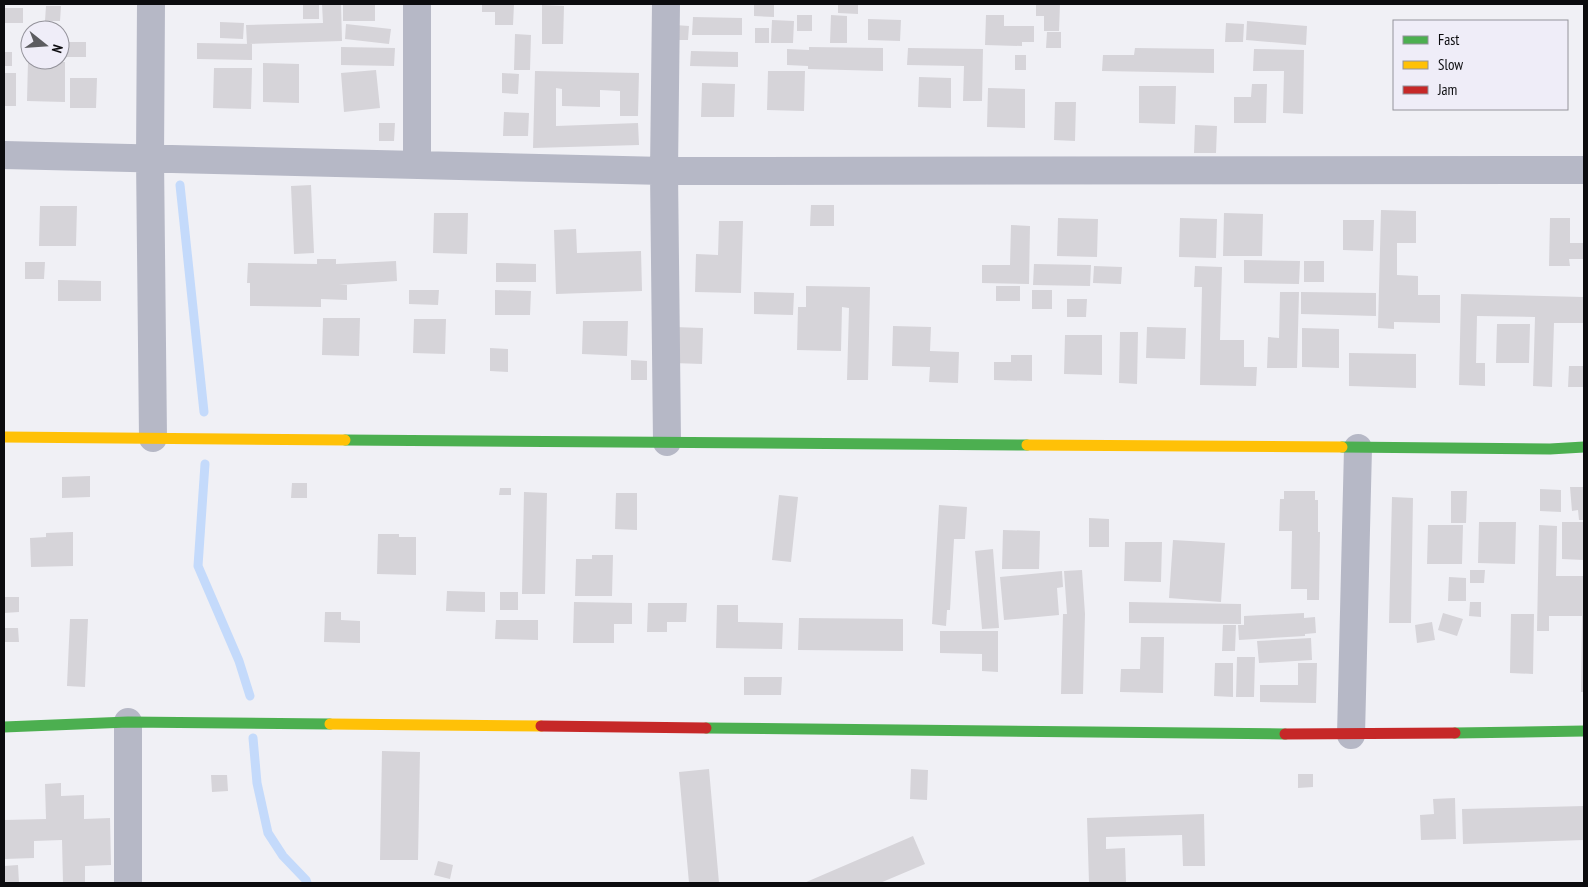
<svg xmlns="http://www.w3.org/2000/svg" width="1588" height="887" font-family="'PT Sans Narrow',sans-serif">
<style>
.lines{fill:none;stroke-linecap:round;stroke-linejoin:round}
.stream{stroke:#c4dafb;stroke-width:9}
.building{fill:#d6d4d9}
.street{stroke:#b6b8c6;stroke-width:28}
.fast{stroke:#4caf50;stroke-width:11}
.slow{stroke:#ffc107;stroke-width:11}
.jam{stroke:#c62828;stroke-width:11}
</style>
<rect width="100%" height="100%" fill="#f0f0f5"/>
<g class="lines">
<path class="stream" d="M180,185l24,227
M205,464l-7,102 41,95 11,35
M253,738l4,45 11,50 15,23 23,24 1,3"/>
</g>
<path class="building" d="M303,4h16v15h-16z
M322,4h19l1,37 -95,3 -1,-19 77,-2z
M343,4h32v17h-32z
M482,4h32l-1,21h-18v-13h-13z
M754,4h20v13l-20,-1z
M838,4h20v10l-20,-1z
M1036,4h24l-1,27h-15v-15h-8z
M542,5l22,1 -1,38h-21z
M46,6h15l-1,15h-15z
M4,8h19v15h-19z
M797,15h15v16h-15z
M831,15l16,1v27h-17z
M986,15h18v11h30v16h-12v4l-37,-1z
M693,17l49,1v17h-50z
M868,19l33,1 -1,21 -32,-1z
M772,20l22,1 -1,22h-22z
M1247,21l60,5 -1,19 -60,-5z
M220,22l24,1 -1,16 -23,-1z
M1226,23l18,1 -1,18h-18z
M346,24l45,5 -2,15 -44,-5z
M675,25l14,1 -1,14h-13z
M755,28h14v15h-14z
M1047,32h14v16h-15z
M515,34l16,1 -1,35h-16z
M60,42h26v15h-26z
M197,43l55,1v16l-55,-1z
M341,47l54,1 -1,18 -53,-1z
M809,47l74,1v23l-75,-2v-3l-21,-1v-16l22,1z
M908,48l75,1 -1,52h-19l1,-35 -57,-1z
M1135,48l79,1v24l-112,-2 1,-16h31z
M1254,49l50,1 -1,64 -20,-1 1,-42h-31z
M691,51l47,1v15l-48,-1z
M4,52h8v14h-8z
M1015,55h11v15h-11z
M28,61l37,1v40l-38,-1z
M263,63l36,1v39l-36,-1z
M214,68h38l-1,41 -38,-1z
M376,70l4,38 -36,4 -3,-39z
M535,71l104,2 -1,43h-18v-25l-20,-1v17l-38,-1v-17l-6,-1v38l82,-3 1,22 -106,3z
M768,71h37l-1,40 -37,-1z
M4,73h12v33h-12z
M502,73l17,1 -1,20 -16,-1z
M919,77l32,1v30l-33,-1z
M70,78h27l-1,30h-26z
M702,83l33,1 -1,33h-33z
M1252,84h15l-1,39h-32v-26h17z
M1139,86h37l-1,38 -36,-1z
M988,88l37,1v39l-38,-1z
M1055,102h21l-1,39 -21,-1z
M504,112l25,1 -1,23h-25z
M379,123h16l-1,18h-15z
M1195,125l22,1 -1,27h-22z
M311,185l3,68 -20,1 -3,-68z
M811,205h23v21h-24z
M40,206h37l-1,40h-37z
M1381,210l35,1v32h-19v32l21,1v19h22v28l-46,-1v7l-16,-1z
M434,213h34l-1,41 -34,-1z
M1224,213l39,1 -1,42h-39z
M1058,218l40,1 -1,38 -40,-1z
M1180,218l37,1 -1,39 -37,-1z
M1550,218h20v25h14v16h-15l1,7h-21z
M1343,220h31l-1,31 -30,-1z
M719,221h24l-2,72 -46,-1 1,-38 22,1z
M1011,225l19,1 -1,58 -47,-1v-18h28z
M576,229l1,24 64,-2 1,40 -86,3 -2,-64z
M317,259h19v5l60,-3 1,20 -58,4h8v15l-26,-1v8l-71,-1v-23h-3l1,-20 69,1z
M1244,260l56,1 -1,23 -55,-1z
M1304,261h20v21h-20z
M25,262h20l-1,17h-19z
M496,263l40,1v18h-40z
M1034,264l57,1 -1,21 -57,-1z
M1094,266l28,1 -1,17 -28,-1z
M1195,266l27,1 -2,73h24v27h13l-1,19 -56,-1 2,-98h-8z
M58,280l43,1v20h-43z
M806,286l64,1 -2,93h-21l2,-72 -7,-1 -1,44 -44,-1 1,-43h8z
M996,286h24v15h-24z
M409,290h30l-1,15 -29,-1z
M495,290l36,1 -1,24h-35z
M1032,290h20v19h-20z
M754,292l40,1 -1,22 -39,-1z
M1280,292h19l-2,76h-30l1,-31 11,1z
M1301,292l75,1v23l-75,-2z
M1461,294l123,3v26h-30l-2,64 -19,-1 2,-69 -58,-1 -1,47h9v23l-26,-1z
M1067,299h20l-1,18h-19z
M323,318h37l-1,38 -37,-1z
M414,319h32l-1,35 -32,-1z
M583,321h45l-1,35 -45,-2z
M1497,324h33l-1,39h-33z
M893,326l38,1 -1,24 29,1 -1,31 -29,-1 1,-15 -38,-1z
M674,327l29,1 -1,36 -29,-1z
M1147,327l39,1 -1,31 -39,-1z
M1302,328l37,1v39l-37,-1z
M1120,332h18l-1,52 -18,-1z
M1065,335h37v40l-38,-1z
M490,348l18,1v23l-18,-1z
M1349,353l67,1v34l-67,-2z
M1011,355h21v26l-38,-1v-18h17z
M631,360l16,1v19h-16z
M1569,366h15v21h-16z
M90,476v21l-28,1v-21z
M292,483h15v15h-16z
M1570,487h14v33h-5l-1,-10 -6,1z
M500,488h11v7h-12z
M1540,489l21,1v22l-21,-1z
M1284,491h31v9h3v32h2l-1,68h-12v-11h-16l1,-58h-13l1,-32h4z
M1451,491h16l-1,32h-15z
M524,492l23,1 -2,101h-23z
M616,493h21v37l-22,-1z
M779,495l19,2 -7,65 -19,-2z
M1392,497l21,1 -2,125h-22z
M939,505l28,2 -2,32h-11l-4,71h-3l-1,16 -14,-2z
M1089,518l20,1v28h-20z
M1479,522h37l-1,42 -37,-1z
M1562,522h22v38l-22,-1z
M1428,525h35l-1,39h-35z
M1539,525l18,1 -1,50h28v116h-3l1,-76h-33v15h-12z
M1003,530l37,1 -1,38h-37z
M73,532v34l-42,1 -1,-29 16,-1v-4z
M378,534h21v3h17v38l-39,-1z
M1173,540l52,3 -4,59 -52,-4z
M1125,542h37l-1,40 -37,-1z
M993,549l6,79 -17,1 -7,-78z
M592,555h21l-1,41h-37l1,-37h16z
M1082,570l3,44 -2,80h-22l2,-80h4l-3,-43z
M1470,570h15l-1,13h-14z
M1062,571l1,16 -6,1 2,27 -55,5 -4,-43z
M1449,577l17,1v23h-18z
M447,591l38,1v20l-39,-1z
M500,592h18v18h-18z
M4,597h15v15l-15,1z
M574,602l58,1v21h-18v19h-41z
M1129,602l112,2v20l-112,-1z
M1470,602h11v15l-12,-1z
M648,603h39l-1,19h-19v10h-20z
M717,605h21v17l45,1 -1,26 -66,-1z
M325,612h16v8l19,1v22l-36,-1z
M1304,613v5l11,-1 1,16 -11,1v2l-66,4 -1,-15h6v-9z
M1443,613l20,6 -6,17 -19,-6z
M1511,614h23l-1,60 -23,-1z
M799,618l104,1v32l-105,-1z
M70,619h18l-3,68 -18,-1z
M496,620h42v20l-43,-1z
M1432,622l3,18 -18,3 -2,-18z
M1223,625h13l-1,26h-13z
M4,628h14l1,14h-15z
M940,631h58v41l-16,-1v-17l-42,-1z
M1141,637h23l-1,56 -43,-1 1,-23h19z
M1311,638l1,22 -53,3 -2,-22z
M1237,657h18l-1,40h-18z
M1215,663h18v34l-19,-1z
M1298,663h19l-1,40 -56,-1v-17h38z
M744,677h38l-1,18h-37z
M382,751l38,1 -2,108h-38z
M709,769l10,114h-30l-10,-111z
M911,769l17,1 -1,30 -17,-1z
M1298,774h15v13l-15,1z
M211,775h16l1,16 -16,1z
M61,783v13l23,-1v24l26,-1 1,47 -26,1v17h-22l-1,-43 -28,1v17l-30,1v-39l42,-1 -1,-35z
M1455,798l1,41 -35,1 -1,-25 14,-1 -1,-15z
M1584,806v34l-121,4 -1,-35z
M1204,814l1,52h-22l-1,-31 -76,2v12l19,-1 1,35h-37l-2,-65z
M913,836l12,28 -45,19h-76z
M438,861l15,4 -3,14 -16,-4z
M18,865l1,18h-15v-17z"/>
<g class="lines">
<path class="street" d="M151,4l-1,154 3,280
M666,4l-2,167 3,271
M4,155l660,16 920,-1
M417,165v-161
M128,722v161
M1351,735l7,-287"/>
<path class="fast" d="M345,440l682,5
M1342,447l208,2 34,-2
M4,727l124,-5 202,2
M706,728l579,6
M1455,733l129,-2"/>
<path class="slow" d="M4,437l341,3
M1027,445l315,2
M330,724l211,2"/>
<path class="jam" d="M541,726l165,2
M1285,734l170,-1"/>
</g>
<rect width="1588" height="887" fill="none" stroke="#0c0c0f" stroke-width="10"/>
<rect x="1393" y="20" width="175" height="90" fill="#efedf8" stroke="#94939b"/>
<rect x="1403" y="36" width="25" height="8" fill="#4caf50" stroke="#94939b"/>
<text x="1438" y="45" font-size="15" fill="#0c0c0f">Fast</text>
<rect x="1403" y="61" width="25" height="8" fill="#ffc107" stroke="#94939b"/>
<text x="1438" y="70" font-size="15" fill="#0c0c0f">Slow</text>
<rect x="1403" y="86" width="25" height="8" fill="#c62828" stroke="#94939b"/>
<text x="1438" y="95" font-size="15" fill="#0c0c0f">Jam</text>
<g transform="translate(45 45) rotate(107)"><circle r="24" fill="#efedf8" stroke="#94939b"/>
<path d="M0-4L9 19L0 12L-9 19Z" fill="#5c5c60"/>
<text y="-8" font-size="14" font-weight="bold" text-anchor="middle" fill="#0c0c0f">N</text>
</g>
</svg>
